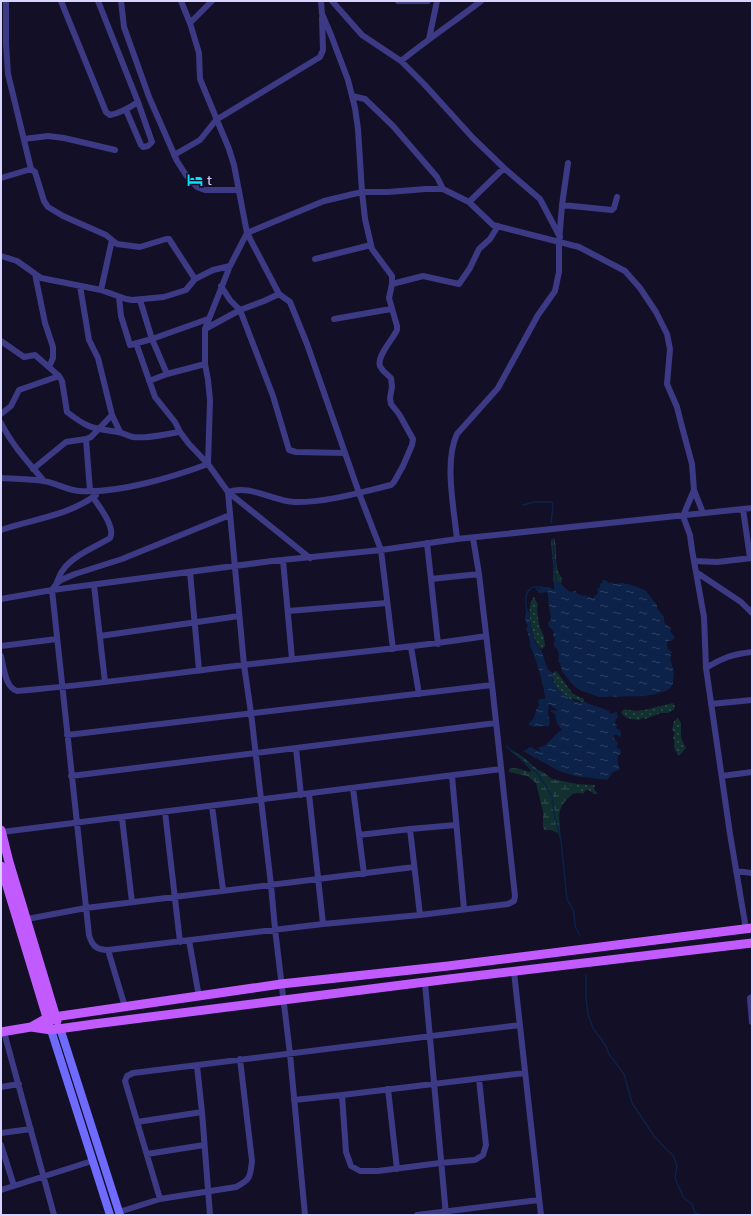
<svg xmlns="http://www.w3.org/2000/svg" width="753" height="1216" font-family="Cabin,sans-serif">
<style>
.grass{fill:url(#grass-dots)}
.wetland{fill:url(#wetland-marsh)}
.water{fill:url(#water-ripples)}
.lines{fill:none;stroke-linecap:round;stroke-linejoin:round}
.stream{stroke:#0c2248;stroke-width:1.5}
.street{stroke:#3d3a85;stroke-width:6}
.secondary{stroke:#6f6bff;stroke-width:8}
.primary{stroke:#c25bff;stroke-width:9}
.labels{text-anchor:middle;stroke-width:4;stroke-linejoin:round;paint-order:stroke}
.poi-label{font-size:14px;fill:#d9d4ff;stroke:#130f26;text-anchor:start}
</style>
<defs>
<pattern id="grass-dots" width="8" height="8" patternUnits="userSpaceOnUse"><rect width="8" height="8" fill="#12302f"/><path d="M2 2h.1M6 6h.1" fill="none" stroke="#344d4e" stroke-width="1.8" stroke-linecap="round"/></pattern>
<pattern id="wetland-marsh" width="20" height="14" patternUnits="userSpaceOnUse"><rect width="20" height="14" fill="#12302f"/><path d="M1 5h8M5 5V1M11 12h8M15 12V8" fill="none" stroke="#344d4e"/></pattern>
<pattern id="water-ripples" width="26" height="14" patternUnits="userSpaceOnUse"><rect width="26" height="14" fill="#0c2248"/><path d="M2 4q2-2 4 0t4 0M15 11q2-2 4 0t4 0" fill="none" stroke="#2f4163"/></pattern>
</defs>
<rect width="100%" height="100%" fill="#130f26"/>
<path class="grass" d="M534,597l4,8 -1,5 2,15 5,12 1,9 -3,3c-11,-5 -17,-45 -8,-52z
M554,672l1,-1 2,1 16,22 11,5v4l-12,-5 1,3c-11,-6 -20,-15 -21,-26z
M673,703l2,3 -1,2 1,1 -7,4h-7l-16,6 -3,-1 -3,2c-7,-1 -15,-1 -18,-8l4,-3 3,1 11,1v-1h5z
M678,718l3,5v15l5,10 -7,8 -2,-2v-2l-2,-1c-1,-5 0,-10 -2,-14l2,-4 -3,-3 2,-9z
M568,782l10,2 17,1 -1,4 4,5h-3l-7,-4 -3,1 -2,3 -4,-1 -7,1 7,-6 -9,-2z"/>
<path class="wetland" d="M554,538c5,15 -2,26 8,40l-1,6 -3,-2 -4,1 -1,-4c2,-12 -2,-28 -2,-39z
M510,749l13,8 15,13 5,2 9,7 16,3 2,4 10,2c-26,21 -21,22 -19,53l-3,-8 -7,-3h-6l-2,-2v-16l-7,-29 -9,-7 -18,-4v-3c7,-3 14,2 21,3l1,-2 -15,-15 -5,-3z"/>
<path class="water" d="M602,580h3l4,3 2,-1 4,2 7,-1 10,2 13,5 12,15v3l7,9v4l1,3 6,4 -1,3 2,2 3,5 -3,2v1h-4l-1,3 1,5 4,3 -2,6 4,14 -1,12 -3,4 -4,3 -19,5 -48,1 -14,-5 -7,-3 -8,-7 -8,-11 -2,-8 -2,-1c1,-7 2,-11 -4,-16v-4l1,-2 -2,-5 1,-2 -3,-5 -2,-1 -1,-5 3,-2c-1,-8 -3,-17 -3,-26l-2,-2 -7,1 -4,-5 1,-1 5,3v-1l-2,-1 -1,-2 8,1h3l5,3v-7l3,-2 13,11 5,-1 4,4 1,-1 2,2 4,-1v1l7,2 5,-5 -1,-4 3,-2v-3l3,-2z
M527,610l2,2c1,10 2,20 6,30 1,3 4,5 6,8 4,7 3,19 12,23l-1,7 9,13 3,1c5,6 12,8 19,9l1,-2c6,5 16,5 24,10l2,-1 -1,2 1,2 7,-2 1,6h-2l-1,6 2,1 -1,3 5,3v6l-4,-2h-3v3l4,6 -2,3 4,2 1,3c-1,2 -2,3 -3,5 -2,4 2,9 1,13l-6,2 -6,8 -32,-4 -16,-5 -36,-20 8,-4 9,5v-2l-2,-2c11,-2 15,-14 24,-18l-5,-6 -2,-10 -5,-3 2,-1 6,1 -9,-7 -1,8 2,11 -2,4 -4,-1 -10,1 -5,-2v-2c9,-6 4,-12 10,-17l-1,-5 2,-2h5c1,-7 -10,-45 -15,-53 1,-6 -2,-11 -4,-18l2,-2c-4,-5 -3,-12 -1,-16z"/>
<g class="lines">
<path class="stream" d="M523,505l11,-3h18l1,3 -2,18
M553,539l3,44
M527,612c-1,-10 -4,-20 6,-25h7
M506,746l31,27 15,23 3,22 6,23 6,58 7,13 1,14 5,10
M586,975v23l2,16 5,14 13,18 3,8 15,20 8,29 22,33 13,14 6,5 4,11 -2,12 2,5 7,15 8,6 3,9 6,2"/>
<path class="street" d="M61,1l45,111 4,3c11,-2 19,-7 28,-13
M98,1l40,101 14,40 -4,4 -5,1 -2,-2 -15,-35
M121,1l3,26 25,70 28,64 9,14 11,12 8,3h34
M181,1l9,22 9,30 1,26 29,70 5,16 13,68 32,61 11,8 17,42 52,149 22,57 12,99
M332,1l30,34 39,26c26,-21 54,-40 80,-60
M398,1h30
M190,23l22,-22
M429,39l8,-38
M401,61l23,23 49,54 31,30
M352,96l13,3 28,27 44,51 6,12
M24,139l24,-3 16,2 51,12
M174,155l26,-15 16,-20 104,-63 3,-7 -1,-32
M31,169l4,3 9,29 4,6 15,9 43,19 11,9 23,3 26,-8h3l26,40
M1,178l30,-9 -23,-95 -2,-30v-43
M469,202l35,-34 36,31 20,38
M562,205l50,5 2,-2 3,-11
M1,256l16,5 24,17 60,12 25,9 6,1 32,-3 22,-7 9,-11 18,-9 17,-4
M315,259l56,-14
M35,274l10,49 8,24v11l-4,9
M392,284l31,-8 36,8 11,-16 9,-19 11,-10 8,-13
M80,286l9,54 9,18 14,57 8,17
M101,290l11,-50
M279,294l-15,7 -24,9 33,86 16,54 7,2 49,1
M119,297l2,19 9,29 22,-6 56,-20
M140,300l12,39 15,35
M334,319l57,-10
M205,329l35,-19 -10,-10 -9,-14
M1,341l23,16 11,-2 24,21 3,5 5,31c22,17 25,16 51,20 5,1 10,4 15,5 15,2 32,-3 47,-5
M149,381l18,-7 38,-10
M1,414l10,-8 8,-16 40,-14
M1,423c11,22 27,39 43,58
M86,439l4,52
M33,469l33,-27 20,-3 5,-2 21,-22
M1,478c14,1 29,1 43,3 12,2 23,9 35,10 38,3 94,-14 129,-27l-19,-20 -9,-12 -5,-10 -20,-25 -19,-54
M694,490l-11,26 7,19 2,15 12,67 2,51 24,166 16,95
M743,509l7,49
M230,515l-108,44 -47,15 -14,6 -4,3 -5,7 37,345c3,11 8,15 19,15l215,-26 97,-9 88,-11 6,-3 1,-5 -23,-211 -13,-111 -6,-36
M1,530c32,-11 67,-14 95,-35
M457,539c-3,-30 -13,-78 0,-105l41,-46 40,-73 17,-24 4,-19v-30l3,-37 6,-42
M427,543l11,101
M310,558l-82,-66 -20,-28 2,-64 -2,-20 -3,-16v-35l25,-63 17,-33 77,-32 38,-9h26l38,-3h17l26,13 24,23 86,22 46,24 15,17 16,24 11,22 3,15 -3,35 10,23 4,16 11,41 2,26 9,23
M283,560l9,99
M694,561l23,1 35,-4
M190,572l9,98
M696,572l45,30 11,11
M431,579l48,-5
M57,582c2,-4 3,-9 6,-12 9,-14 33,-23 47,-32 6,-11 -11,-31 -17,-41
M94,585l11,97
M1,599l51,-9 220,-29 109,-11 76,-11 295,-31
M288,611l99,-8
M100,636l139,-20
M1,646l56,-7
M411,647l8,47
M1,656c3,12 4,31 16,35 76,-6 151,-17 226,-26 81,-10 162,-16 243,-29
M706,668c16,-10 27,-14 46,-16
M711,704l41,-4
M67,735l425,-50
M296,748l5,47
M71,776l425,-53
M452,776l12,133
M722,776l30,-4
M353,788l11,86
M309,794l14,130
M212,806l11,84
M165,812l15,130
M122,818l10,84
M410,829l10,86
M2,832l499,-63
M359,835l51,-6 46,-4
M736,871l16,2
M27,919l59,-11 328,-41
M189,940l10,57
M108,950l17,57
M514,972l27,243
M425,983l21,232
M752,997l-2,1 2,24
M4,1032l50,183
M197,1066l5,46 8,103
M479,1079l7,66 -3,10 -8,5 -35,3 -62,8h-18l-9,-5 -5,-14 -4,-57 183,-22
M1,1087l18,-3
M388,1089l9,80
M294,1100l48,-5
M137,1122l65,-10
M1,1133l30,-4
M1,1145l13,41
M147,1154l57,-9
M1,1190l91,-29
M160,1199l-35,-118 2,-5 6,-3 387,-48
M119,1212l41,-13 76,-12c15,-8 14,-10 16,-26l-12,-102
M305,1215l-15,-161 -15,-125 -4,-44 -20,-172 -7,-48 -16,-173c22,-8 44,9 66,10 31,1 67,-10 97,-17l3,-3 9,-16 9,-21 1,-6 -14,-25 -8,-10 -1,-6 2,-11 -1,-9c-4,-4 -9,-7 -11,-12 -4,-9 13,-27 17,-36v-4l-8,-28 3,-14v-8l-20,-27 -7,-30 -3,-27 -4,-63 -3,-21 -7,-28 -17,-45 -9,-21 -1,-13
M417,1215l122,-15"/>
<path class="secondary" d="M60,1028l60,187
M51,1030l59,185"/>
<path class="primary" d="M1,830l8,32 48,159
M1,866l48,158
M31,1027l16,-9 234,-34 167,-18 304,-38
M1,1032l30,-5 20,3 43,-6 355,-45 303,-36"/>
</g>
<defs>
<symbol id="hotel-bare" viewBox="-9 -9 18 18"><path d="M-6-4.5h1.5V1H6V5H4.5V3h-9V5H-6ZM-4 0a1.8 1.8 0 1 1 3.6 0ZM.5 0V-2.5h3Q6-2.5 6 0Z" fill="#00e5ff" stroke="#130f26" stroke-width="2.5" paint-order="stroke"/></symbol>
</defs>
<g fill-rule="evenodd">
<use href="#hotel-bare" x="184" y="169" width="22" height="22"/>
</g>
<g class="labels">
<g class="poi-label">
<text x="207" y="185">t</text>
</g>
</g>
<rect width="753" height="1216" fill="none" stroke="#d9d4ff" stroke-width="4"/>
</svg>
